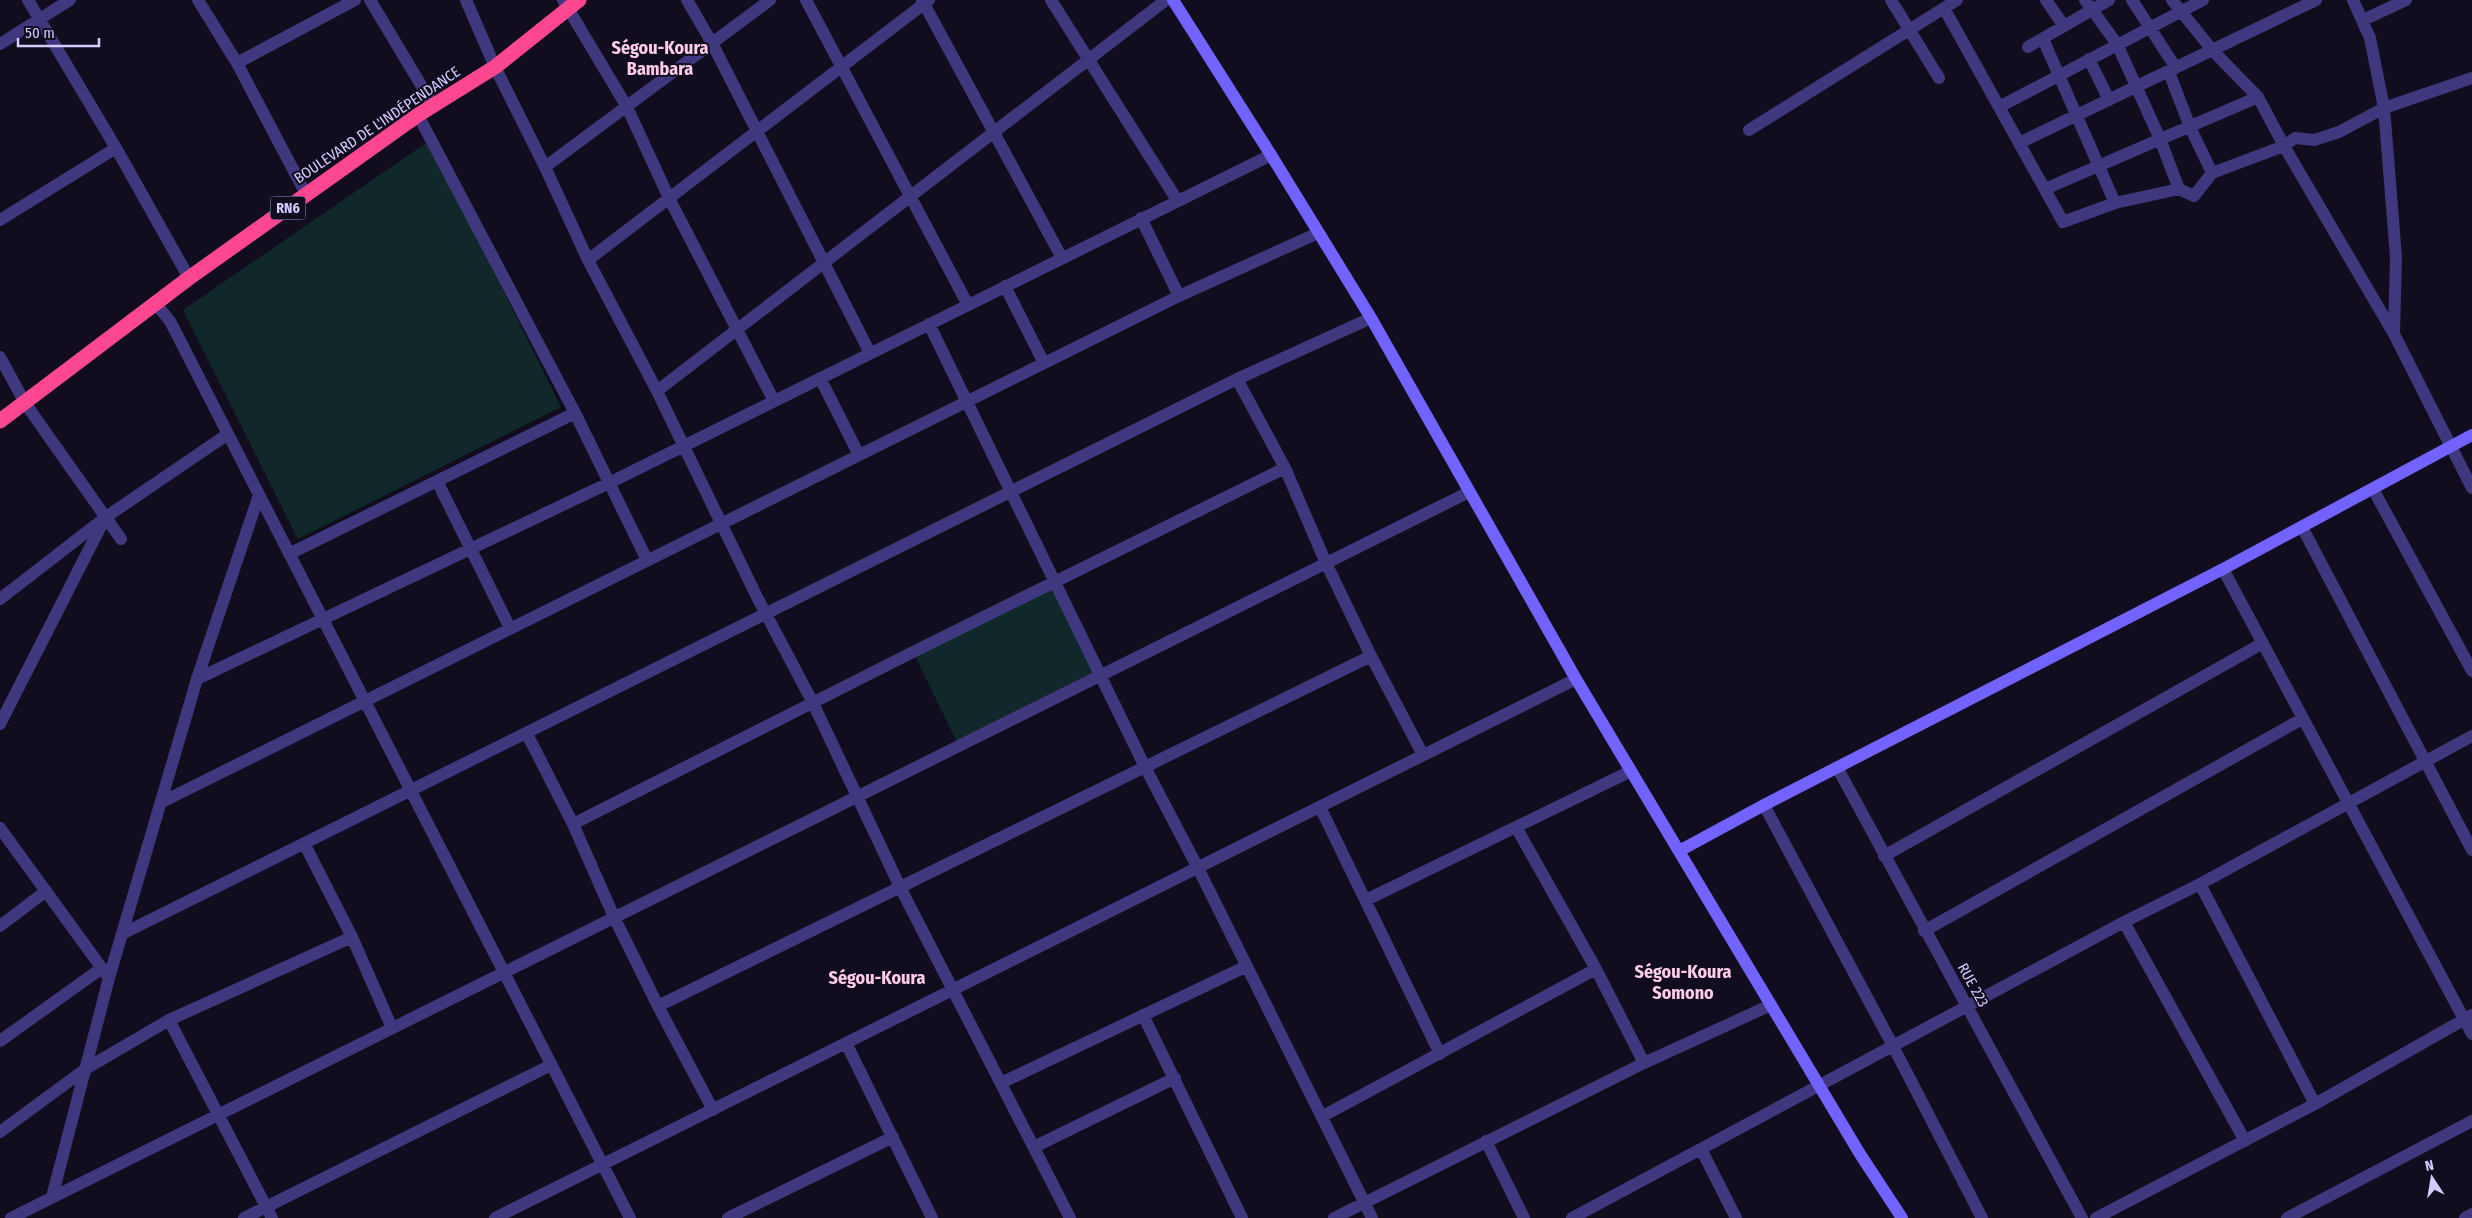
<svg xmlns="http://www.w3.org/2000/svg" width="2472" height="1218" font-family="'Fira Sans Condensed',sans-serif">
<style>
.green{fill:#102829}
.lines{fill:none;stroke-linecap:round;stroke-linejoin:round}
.street{stroke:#40387e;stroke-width:12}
.secondary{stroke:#7363fe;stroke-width:12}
.highway{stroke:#fd4791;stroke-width:15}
.labels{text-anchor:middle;stroke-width:4;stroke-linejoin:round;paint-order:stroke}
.shield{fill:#110d1f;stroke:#9a92bc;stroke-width:1}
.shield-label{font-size:14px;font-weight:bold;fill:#d5cbff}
.street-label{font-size:15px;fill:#d5cbff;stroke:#110d1f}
.quarter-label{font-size:18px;font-weight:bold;fill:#ffcde9;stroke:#110d1f}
</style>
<rect width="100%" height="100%" fill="#110d1f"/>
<path class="green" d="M429,141l132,266 -263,132 -115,-229z
M1054,582l46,93 -141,71 -46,-94z"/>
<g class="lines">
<path class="street" d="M28,0l88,148 73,130
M198,0l39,63 69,131
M370,0l63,105
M466,0l29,67 50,100 43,93 69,131 100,206 56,106 87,184 170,331
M563,0l64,107 42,91 105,203
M687,0l25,43 158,310
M806,0l162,305
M922,0l140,258
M1051,0l126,200
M1891,0l48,78
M2046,0l18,26
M2085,0l32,44 43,95 19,50
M2132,0l44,68
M2172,0l41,51 45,46 26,49 110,188 78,154
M2353,0l17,38 14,70 12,149 -2,77
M1944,8l119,214 52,-19 64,-14 15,7 18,-23 72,-27 11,-8 19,2 25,-8 45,-24 88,-30
M2363,20l43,-20
M2043,39l72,164
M0,44l70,-44
M2028,47l81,-47
M2089,59l20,41
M237,63l118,-63
M2169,72l21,55 22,46
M1999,107l204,-107
M418,115l157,298 72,147
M1749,130l208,-130
M2019,143l297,-143
M545,167l225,-167
M2045,189l213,-92
M1141,218l38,78
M0,220l116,-72
M588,260l341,-260
M1005,286l39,77
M156,304l14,17 460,897
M929,324l216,443 53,101 174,350
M0,357l25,46 96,136
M820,378l39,77
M1237,379l48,89 41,95 45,93 52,99
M657,391l509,-391
M437,481l73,147
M2373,489l99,182
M2302,527l170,323
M289,554l286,-141
M2223,569l249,465
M0,599l106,-82 122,-83
M197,679l412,-196 662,-328
M0,724l103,-202
M527,734l46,90 41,93 44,89 55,104
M1837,767l245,451
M162,802l1017,-506 139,-63
M1764,805l129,241 89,172
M1320,807l120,247
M573,824l340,-172 372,-184
M1516,827l80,142 48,94
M0,828l109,150
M305,845l47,92 40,91
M1884,856l379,-213
M2200,884l115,220
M1366,900l265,-129
M2124,922l121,219
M0,926l46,-35
M1924,931l378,-212
M122,934l1115,-555 134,-61
M658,1006l713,-350
M1143,1015l99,203
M169,1020l103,198
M0,1041l102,-73
M846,1043l86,175
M1001,1083l246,-117
M1323,1116l273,-147
M0,1132l87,-64 82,-48 183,-83
M1486,1141l38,77
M1034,1147l141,-69
M1701,1149l35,69
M52,1197l57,-219 88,-299 62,-184
M11,1218l1458,-726
M244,1218l307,-153
M495,1218l1081,-539
M728,1218l165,-81
M1334,1218l310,-155 127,-58
M1572,1218l552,-296 76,-38 272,-148
M2096,1218l219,-114 157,-89
M2287,1218l185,-97
M2465,1218l7,-4"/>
<path class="secondary" d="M1173,0l98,155 100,163 205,361 284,475 42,64
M1679,851l85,-46 459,-236 249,-134"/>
<path class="highway" d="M0,421l189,-143 229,-163 77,-48 84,-67"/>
</g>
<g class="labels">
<rect class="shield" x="270.5" y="196.5" width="35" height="23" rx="4"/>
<g class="shield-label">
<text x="288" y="213">RN6</text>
</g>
<g class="street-label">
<text transform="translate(377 125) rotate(-34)" y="5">BOULEVARD DE L'INDÉPENDANCE</text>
<text transform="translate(1973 985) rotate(61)" y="5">RUE 223</text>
</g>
<g class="quarter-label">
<text x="660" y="54">Ségou-Koura<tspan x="660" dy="21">Bambara</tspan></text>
<text x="1683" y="978">Ségou-Koura<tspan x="1683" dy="21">Somono</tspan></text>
<text x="877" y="984">Ségou-Koura</text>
</g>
</g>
<g transform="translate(2432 1178) rotate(348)" stroke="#110d1f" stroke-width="4" paint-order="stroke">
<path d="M0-4L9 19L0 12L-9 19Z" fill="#d5cbff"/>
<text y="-8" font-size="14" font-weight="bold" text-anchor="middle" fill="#d5cbff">N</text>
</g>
<path d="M18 38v8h81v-8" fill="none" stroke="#d5cbff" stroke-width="2.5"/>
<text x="25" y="38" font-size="15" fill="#d5cbff" stroke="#110d1f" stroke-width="4" paint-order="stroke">50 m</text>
</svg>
